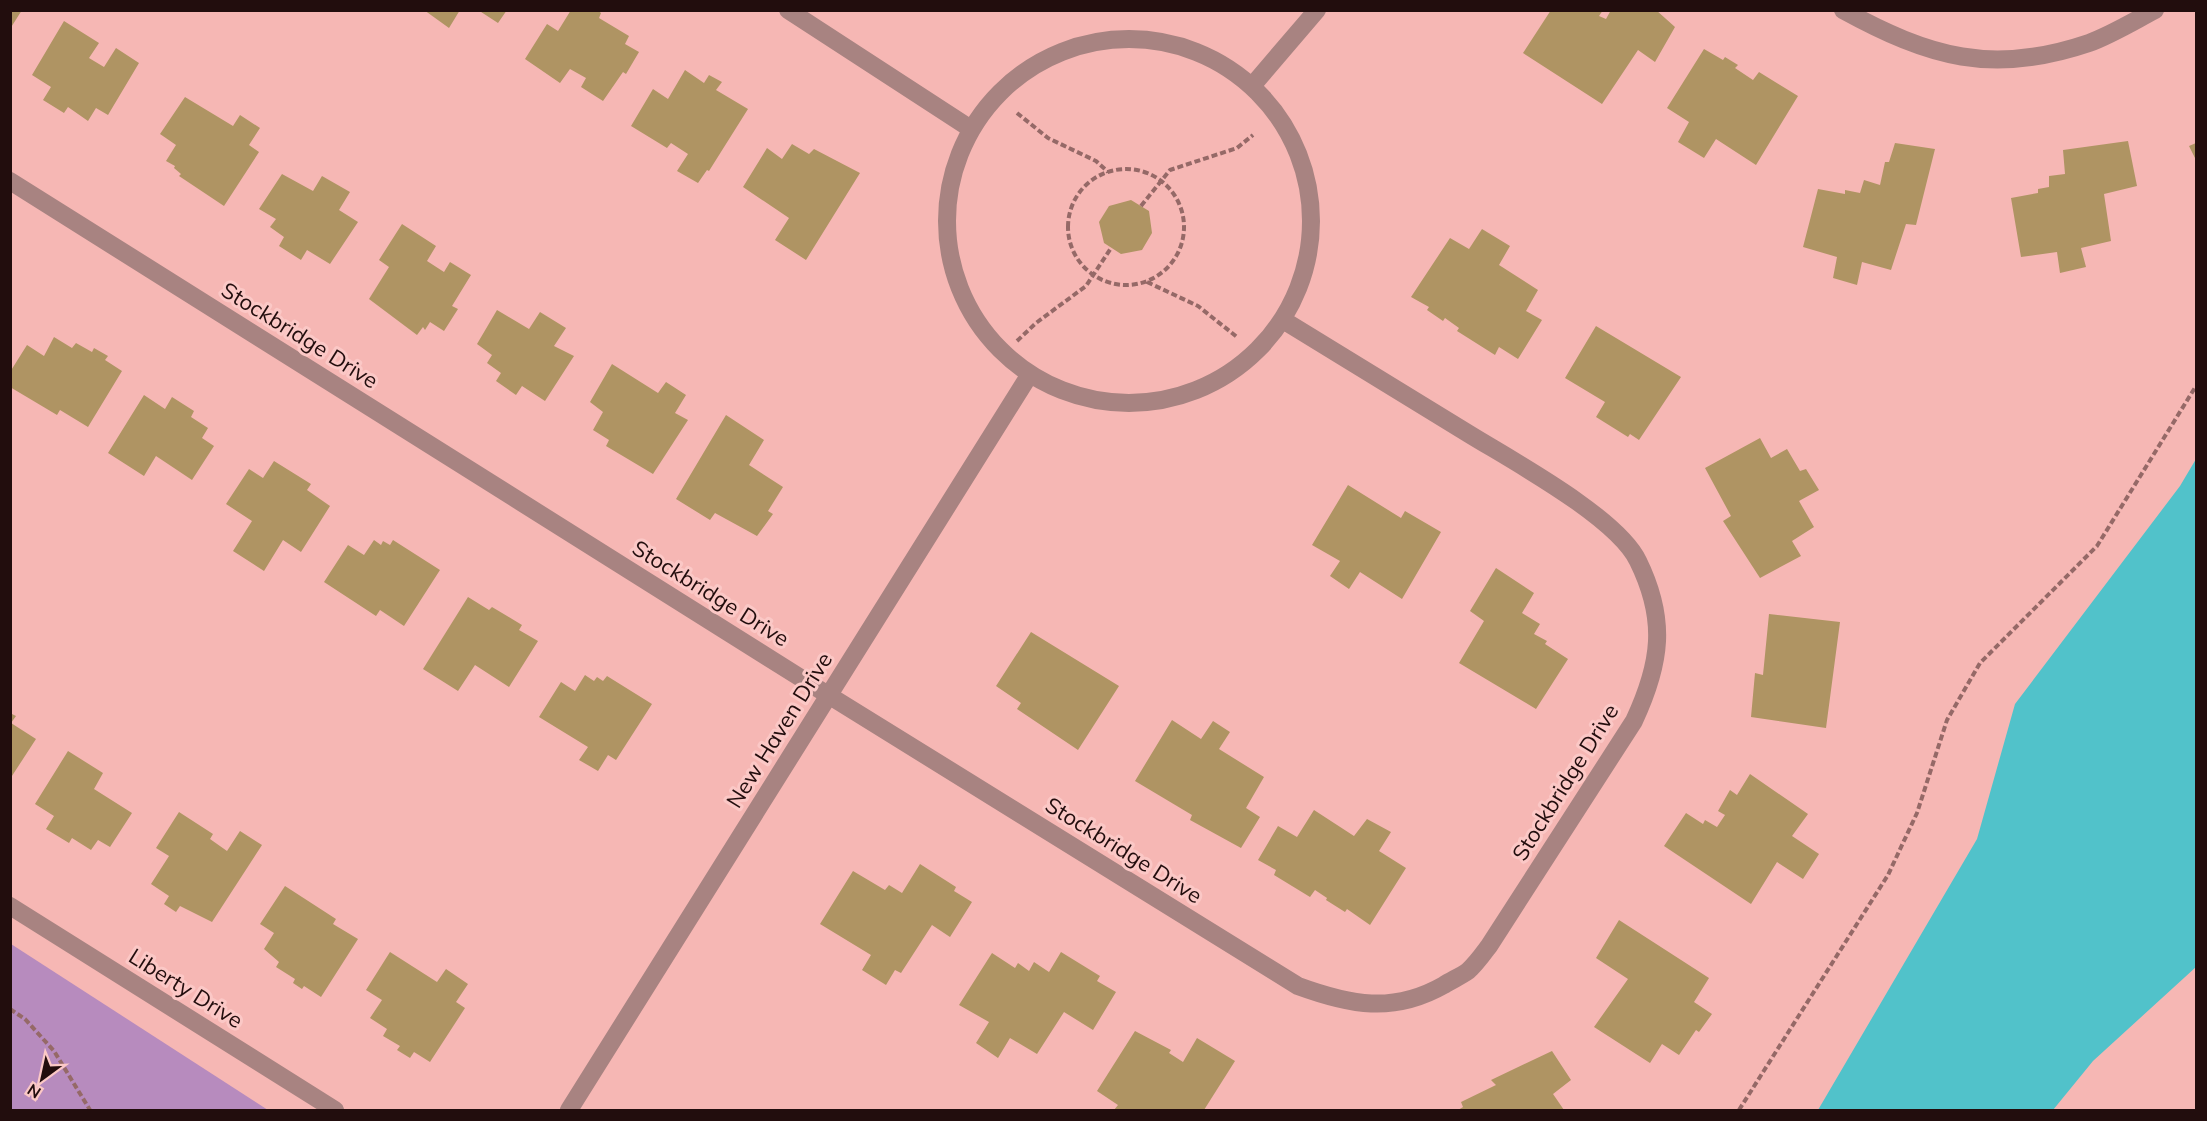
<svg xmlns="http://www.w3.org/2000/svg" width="2207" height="1121" font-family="Mulish,sans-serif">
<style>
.green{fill:#b78bbe}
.water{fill:#51c2ca}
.building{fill:#af9463}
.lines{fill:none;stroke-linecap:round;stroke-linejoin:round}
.path{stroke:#956967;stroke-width:4;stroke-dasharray:6 3;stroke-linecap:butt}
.street{stroke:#a88381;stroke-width:18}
.labels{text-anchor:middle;stroke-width:6;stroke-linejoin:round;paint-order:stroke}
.street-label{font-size:22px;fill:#220d0d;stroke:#fbc8c6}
</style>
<rect width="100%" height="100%" fill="#f6b7b4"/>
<path class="green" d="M11,944l257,166h-257z"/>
<path class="water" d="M2196,459v508l-103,94 -40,49h-235l159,-271 38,-135 165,-218z"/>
<path class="building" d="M10,10h12l-12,19z
M424,10h36l-11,18z
M478,10h29l-9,13z
M571,10h26l4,3 -2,5 30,18 -4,8 14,8 -13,22 -3,-2 -20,29 -22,-14 5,-9 -16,-9 -10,14 -35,-24 22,-35 11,7z
M1551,10h52l-4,6 7,3 5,-9h45l19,17 -20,35 -17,-12 -36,54 -79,-51z
M64,21l35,22 -10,15 15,9 12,-19 23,15 -31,52 -12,-7 -8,13 -20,-14 -4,6 -21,-13 8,-13 -19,-12z
M1704,49l19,11 2,-3 13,8 -3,3 18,12 6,-8 39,24 -42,69 -40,-26 -12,19 -26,-16 11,-20 -22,-14z
M685,70l19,13 5,-8 13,7 -6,8 32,19 -39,62 -2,-1 -9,13 -21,-12 11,-17 -17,-11 -4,5 -36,-22 22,-37 15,10z
M185,97l48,29 7,-11 20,13 -11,17 10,7 -35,54 -45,-30 2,-2 -7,-6 1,-2 -9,-5 10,-16 -16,-11z
M2128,141l9,45 -33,8 7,47 -30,7 5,19 -26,6 -3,-21 -36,5 -10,-59 27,-5v-4l11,-2v-11l16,-2 -2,-24z
M1895,143l40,6 -19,76 -10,-1 -15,46 -29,-8 -5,23 -24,-7 4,-21 -34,-10 15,-58 27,5v-4l15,3 4,-13 16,5 5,-23h4z
M2196,143v17l-7,-14z
M792,144l17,10 5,-5 46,24 -54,87 -31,-20 14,-22 -46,-31 24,-39 15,11z
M282,174l31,17 9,-15 28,16 -11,18 19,12 -28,42 -23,-14 -6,10 -22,-14 5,-9 -14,-10 6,-8 -17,-10z
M1131,200l18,11 3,22 -10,17 -21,4 -17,-11 -5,-21 10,-16z
M402,224l34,22 -9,15 17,11 6,-10 21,13 -19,31 6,3 -14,22 -14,-9 -5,8 -2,-3 -6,8 -48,-36 20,-32 -10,-7z
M1482,229l28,17 -11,19 39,25 -12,21 16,9 -24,39 -19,-12 -4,8 -38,-24 2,-3 -14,-10 -2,3 -16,-11 2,-3 -18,-10 39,-59 19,11z
M497,310l32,19 11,-17 26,16 -12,18 20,10 -29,45 -23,-15 -6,9 -20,-14 5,-8 -14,-10 5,-8 -15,-11z
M1596,326l85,51 -42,63 -9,-6 -2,3 -32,-20 9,-15 -40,-24z
M54,337l18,11 4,-5 16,9 2,-4 14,8 -3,4 17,11 -34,56 -28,-17 -3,5 -47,-28v-15l17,-27 17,11z
M612,364l46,29 8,-11 20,13 -11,18 13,7 -35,54 -47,-28 3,-6 -16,-10 10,-18 -13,-10z
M144,395l21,14 7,-12 22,14 -3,6 17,11 -6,10 12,8 -22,34 -36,-24 -12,20 -36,-23z
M726,415l38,25 -15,25 34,22 -15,24 5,3 -16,22 -42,-23 -5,7 -34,-21z
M1760,438l11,20 16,-9 13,22 6,-2 13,21 -20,11 15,26 -22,14 9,15 -41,22 -37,-57 8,-5 -26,-48z
M274,461l37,23 -4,6 23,16 -29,46 -18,-12 -19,31 -31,-20 19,-30 -26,-17 23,-35 14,9z
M1348,485l53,33 4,-7 36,21 -39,67 -42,-27 -11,17 -19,-13 10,-15 -28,-16z
M374,540l7,5 2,-4 7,4 3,-5 47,30 -36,56 -24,-16 -4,6 -52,-34 24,-37 16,10z
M1496,568l38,25 -12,20 18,11 -6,10 13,7 -2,3 23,15 -32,50 -77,-46 25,-42 -14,-10z
M468,597l21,13 3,-3 30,18 -3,5 19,11 -29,46 -34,-22 -17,26 -35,-22z
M1769,614l71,8 -14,106 -75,-11 4,-44 8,2z
M1031,632l88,54 -41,64 -61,-41 4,-6 -25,-17z
M585,675l9,6 3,-4 6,4 4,-5 45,28 -36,56 -8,-5 -10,16 -19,-11 9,-13 -49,-30 22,-35 14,9z
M10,713l6,3 -5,7 25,16 -26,40z
M1172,720l29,19 12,-18 17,11 -11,17 45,28 -18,31 14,9 -19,31 -51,-28 2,-5 -57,-34z
M68,751l35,22 -9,16 38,24 -22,34 -12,-7 -7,10 -19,-12 -3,5 -23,-14 8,-13 -19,-12z
M1750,774l58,40 -16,22 27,18 -16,25 -26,-17 -26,42 -87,-58 22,-33 17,11 2,-4 12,7 8,-12 -7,-4 12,-21 7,5z
M1314,810l40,26 13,-17 24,13 -12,19 27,17 -36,57 -23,-16 -2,3 -19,-12 1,-2 -12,-8 -5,7 -36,-22 2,-5 -18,-10 20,-34 19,11z
M179,812l34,22 -3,5 17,12 13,-20 22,14 -50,77 -32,-16 -4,6 -12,-8 5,-8 -18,-12 18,-28 -13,-8z
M920,864l36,23 -2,4 18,11 -22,35 -18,-12 -31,48 -6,-3 -9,15 -24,-15 9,-15 -51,-31 33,-53 32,19 4,-5 13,8z
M285,886l51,33 -3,5 25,15 -37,58 -17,-11 -2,3 -9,-6 2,-4 -19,-12 3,-5 -15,-13 10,-16 -14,-9z
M1619,920l90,58 -15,24 18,12 -13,18 -3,-2 -17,25 -17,-11 -12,19 -56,-36 34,-48 -32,-21z
M390,952l47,30 9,-13 22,15 -12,18 9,6 -35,54 -16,-10 -4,6 -13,-8 3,-4 -17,-10 4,-7 -17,-11 12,-18 -16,-10z
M1061,952l39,24 -3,5 19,11 -23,38 -29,-18 -27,42 -27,-16 -12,20 -22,-15 13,-21 -30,-17 33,-52 23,15 3,-5 11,8 5,-9 15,10z
M1135,1031l36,19 -2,3 14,9 14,-24 38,23 -31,49h-90l4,-5 -21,-14z
M1552,1051l19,29 -18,14 11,16h-106l5,-3 -2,-5 35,-17 -5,-5z"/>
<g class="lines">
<path class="path" d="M1017,113l31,25 48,23 12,11
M1068 227a58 58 0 1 1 116 0a58 58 0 1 1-116 0Z
M1141,206l29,-36 67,-22 16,-13
M1147,282l51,24 39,31
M1017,341l19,-18 50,-37 25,-38
M10,1009l15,10 29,32 36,59
M1739,1110l149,-235 29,-62 30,-93 33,-57 117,-117 99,-160"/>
<path class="street" d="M788,10l183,119
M1843,10c86,47 149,66 246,33 22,-8 45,-22 66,-33
M947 221a182 182 0 1 1 364 0a182 182 0 1 1-364 0Z
M1252,86l65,-76
M10,181l794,499 494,306c52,19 95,28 146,-1 8,-5 17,-9 24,-14 8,-7 15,-17 21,-25l145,-225c27,-58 33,-101 4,-160 -21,-44 -127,-101 -169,-127 -62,-38 -124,-76 -186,-114
M10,906l325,204
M569,1110l461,-736"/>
</g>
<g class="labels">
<g class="street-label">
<text transform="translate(300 335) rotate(32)" y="8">Stockbridge Drive</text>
<text transform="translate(711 593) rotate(32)" y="8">Stockbridge Drive</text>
<text transform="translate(779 730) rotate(-58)" y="8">New Haven Drive</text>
<text transform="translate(1565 782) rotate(-58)" y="8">Stockbridge Drive</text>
<text transform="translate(1124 850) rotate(32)" y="8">Stockbridge Drive</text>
<text transform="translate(186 988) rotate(32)" y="8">Liberty Drive</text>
</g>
</g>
<rect width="2207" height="1121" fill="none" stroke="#220d0d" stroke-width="24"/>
<g transform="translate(42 1079) rotate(213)" stroke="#fbc8c6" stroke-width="4.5" paint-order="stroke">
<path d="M0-4.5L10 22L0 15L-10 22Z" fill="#220d0d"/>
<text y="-9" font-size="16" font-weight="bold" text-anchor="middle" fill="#220d0d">N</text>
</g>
</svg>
